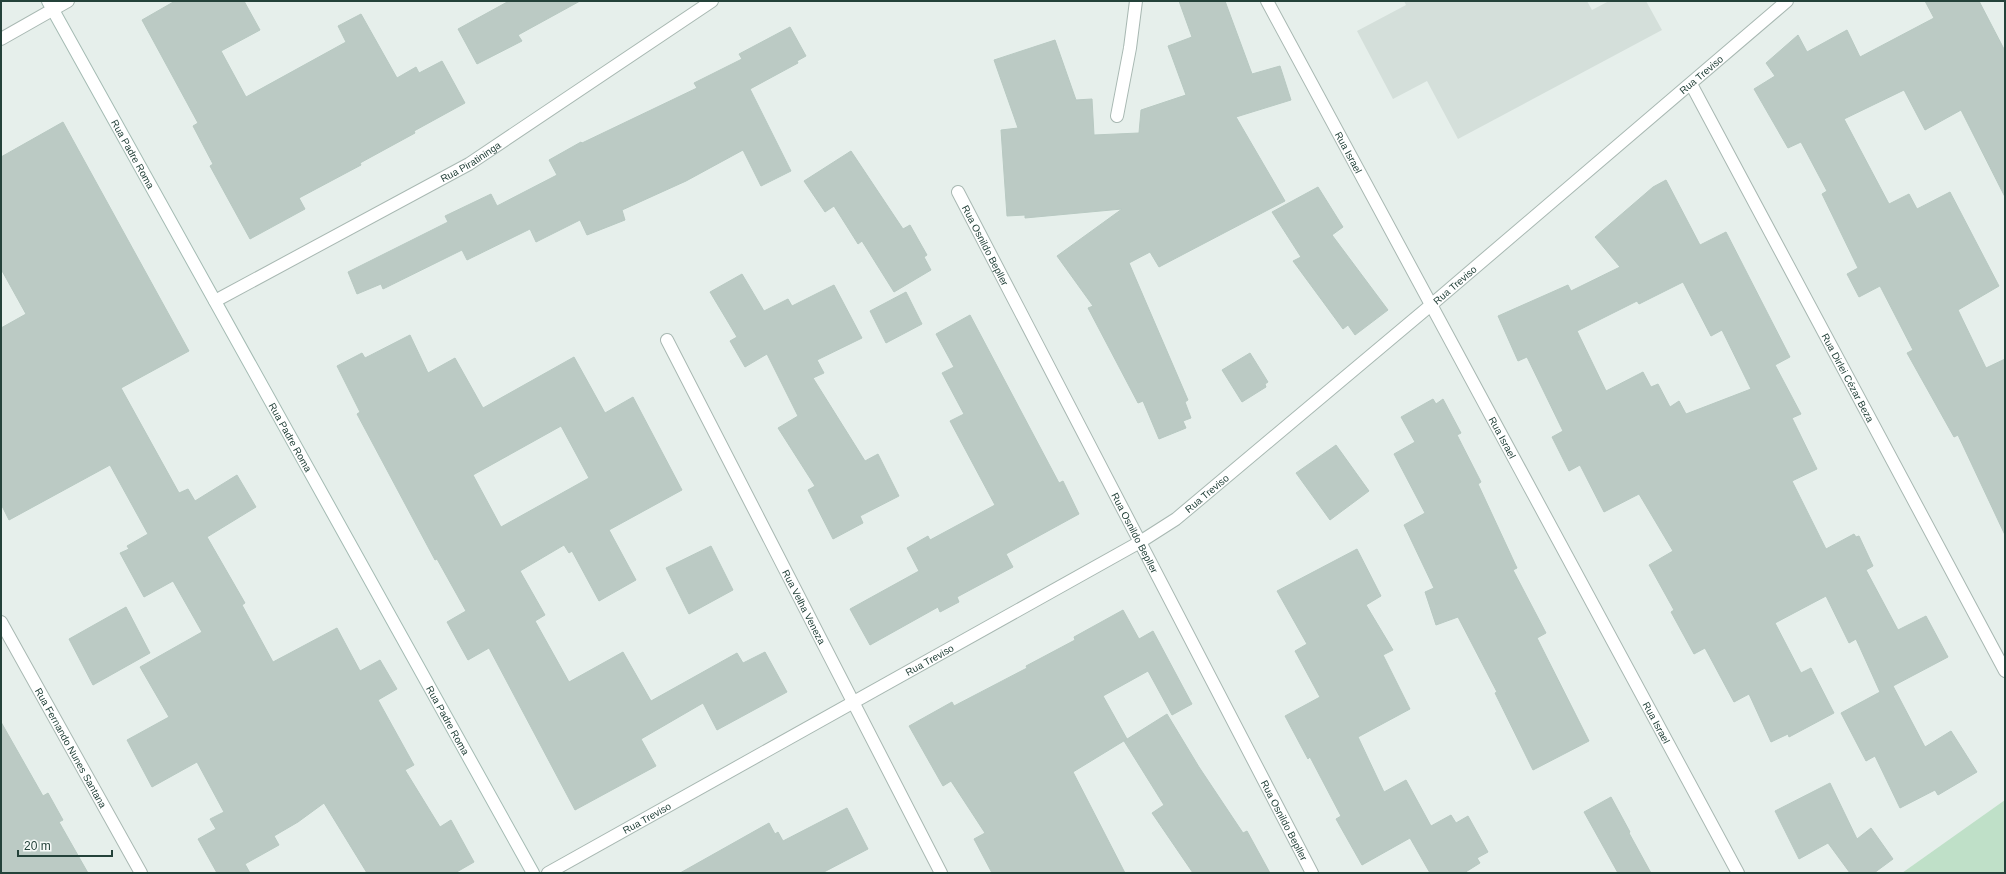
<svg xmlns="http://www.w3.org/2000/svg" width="2006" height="874" font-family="Helvetica,sans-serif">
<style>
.built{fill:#d4dfda}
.green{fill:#bfe0c8}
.building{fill:#bbcac4;stroke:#b8c9c2;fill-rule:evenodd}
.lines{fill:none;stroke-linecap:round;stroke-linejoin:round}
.street-casing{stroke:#a8b8b2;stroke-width:14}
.secondary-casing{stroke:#a4bbb3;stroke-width:14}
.street{stroke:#fff;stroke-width:12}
.secondary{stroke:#fff;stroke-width:12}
.labels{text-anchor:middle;stroke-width:4;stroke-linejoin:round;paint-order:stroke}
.street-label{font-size:10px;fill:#24423a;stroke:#f7fbf9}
</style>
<rect width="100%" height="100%" fill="#e6efeb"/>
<path class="built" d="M1404,1h183l5,9 17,-9h37l16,29 -204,109 -31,-58 -34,18 -36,-68 49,-26z"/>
<path class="green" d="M2005,800v73h-103z"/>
<path class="building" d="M175,1h69l16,29 -39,21 25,46 100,-55 -8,-16 23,-12 36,64 19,-11 3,6 23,-12 23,42 -51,28 1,2 -55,30 1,2 -62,33 6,11 -55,30 -40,-73 3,-2 -20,-38 5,-3 -56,-103z
M509,1h71l-62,34 4,6 -45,23 -19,-35z
M1179,1h46l27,73 28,-8 11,34 -55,17 49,84 -126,66 -9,-15 -21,11 59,137 -3,2 6,16 -8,3 3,7 -27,11 -16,-38 -5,2 -50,-95 5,-2 -36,-50 65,-47 -97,9v-3l-18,1 -6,-86 17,-2 -24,-68 61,-20 21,60 16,-1 2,36 45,-2 2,-23 45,-15 -18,-49 24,-9z
M1925,1h54l26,50v146l-44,-87 -36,20 -21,-40 -60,29 45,85 20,-10 8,15 33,-17 49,94 -41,24 28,58 19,-9v176l-47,-100 -4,2 -47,-84 6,-3 -33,-64 -21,11 -12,-23 11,-6 -36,-74 5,-3 -26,-49 -13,6 -34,-59 21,-13 -9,-13 32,-28 9,17 40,-22 13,27 74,-39z
M790,27l16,29 -9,5 1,2 -48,26 41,82 -30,15 -18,-36 -57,31 -64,29 3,10 -38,15 -7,-15 -44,22 -6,-13 -63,31 -5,-10 -79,39 -2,-5 -24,10 -9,-22 100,-50 -3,-6 46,-22 6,12 60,-31 -8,-15 32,-18 1,1 115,-55 -3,-5 48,-24 -3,-5z
M63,122l126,229 -68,37 58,105 9,-4 7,12 42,-26 19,32 -49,30 38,66 -3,2 31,57 64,-34 23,43 20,-11 17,29 -19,11 36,65 -9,5 35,57 11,-7 23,42 -19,11h-88l-43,-70 -26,19 -24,14 5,9 -34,19 5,9h-33l-19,-34 18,-10 -6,-10 14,-7 -27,-50 -45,25 -25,-47 42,-23 -29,-50 62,-35 -29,-51 -29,16 -24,-44 9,-4 -2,-3 21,-12 -38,-69 -101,55 -8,-16v-176l25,-14 -25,-45v-112z
M851,151l52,78 7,-4 17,30 -3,2 7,13 -37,22 -32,-51 -4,3 -24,-38 -9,6 -21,-31z
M1666,180l34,65 26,-13 64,125 -15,8 26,49 -9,4 25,51 -25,12 34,68 28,-15 2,3 3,-1 14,30 -7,4 32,60 28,-14 22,41 -55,29 32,61 26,-16 26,41 -39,23 -3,-5 -35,18 -25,-52 -9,5 -25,-48 39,-21 -24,-53 -7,4 -23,-47 -51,27 26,50 10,-5 23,45 -45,24 -1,-3 -17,8 -22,-48 -15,8 -29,-54 -11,6 -23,-42 3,-2 -25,-45 24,-14 -34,-57 -35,18 -24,-47 -11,6 -17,-34 11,-6 -36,-74 -9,4 -20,-45 70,-31 3,6 49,-24 -25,-30 58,-50zM1683,282l28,54 11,-6 29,59 -65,25 -7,-13 -9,6 -12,-23 -7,3 -8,-15 -37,19 -29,-60 60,-30 2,3z
M1318,187l25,40 -11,8 56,75 -33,25 -7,-10 -5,4 -50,-68 8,-4 -29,-45z
M742,274l22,37 24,-12 4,7 42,-21 28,53 -45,22 7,13 -11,5 52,83 13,-7 21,42 -39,20 3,7 -30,16 -25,-49 7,-4 -37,-58 20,-12 -31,-62 -22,13 -15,-26 7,-4 -27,-45z
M906,292l16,32 -36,19 -16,-32z
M970,315l89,168 4,-2 16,33 -73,40 7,13 -56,30 2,5 -19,10 -2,-5 -68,38 -20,-36 69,-38 -12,-23 21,-12 2,4 65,-35 -45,-84 14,-7 -22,-41 12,-6 -18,-33z
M410,335l18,38 27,-15 28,50 91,-51 31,56 28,-16 49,93 -73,40 27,50 -37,21 -27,-50 -3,2 -5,-8 -44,26 25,44 -10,6 34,61 54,-30 28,49 86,-48 6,10 22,-11 22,40 -70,38 -14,-27 -62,36 15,27 -81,44 -86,-162 -21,12 -21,-38 19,-11 -29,-52 -2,1 -78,-146 3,-2 -23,-46 25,-13 3,5zM561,426l28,52 -88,49 -28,-52z
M1250,353l18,29 -3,2 1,3 -24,15 -20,-32z
M1433,399l3,5 7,-5 18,34 -4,2 24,47 -3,2 39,84 -4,2 33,63 -9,5 52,103 -56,29 -38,-77 2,-1 -39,-75 -22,8 -11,-33 9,-4 -30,-63 21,-12 -31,-59 21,-12 -14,-25z
M1336,445l33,46 -39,29 -34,-47z
M711,546l22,44 -44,24 -23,-46z
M1357,549l24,47 -15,9 27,45 -10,5 27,54 -52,28 26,55 22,-12 25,46 20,-11 5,8 12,-7 20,36 -11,6 3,5 -16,10h-34l-20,-35 -48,27 -26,-46 5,-3 -31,-59 -2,2 -23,-43 35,-19 -25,-46 12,-7 -30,-53z
M126,607l24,46 -57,32 -24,-46z
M1123,610l16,29 14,-8 39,73 -20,11 -24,-44 -45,25 24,43 -54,33 52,101h-133l-18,-34 11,-6 -34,-52 -8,5 -34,-60 43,-24 2,4 73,-38 -1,-2 49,-26 -1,-3z
M1167,714l32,53 44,66 4,-2 23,42h-77l-41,-60 12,-8 -40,-64z
M1,722l42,74 5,-3 15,27 -4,2 29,51h-87z
M1830,783l27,56 14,-11 22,31 -19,14h-24l-22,-30 -29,16 -24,-48z
M1611,797l19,35 -1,1 22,40h-33l-34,-61z
M847,808l21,41 -46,24h-142l89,-50 6,11 3,-2 5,9z"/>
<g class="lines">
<defs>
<g id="street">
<path id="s1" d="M1267,1l471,872"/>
<path d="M1,39l67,-38"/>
<path id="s2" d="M1691,84l314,587"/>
<path d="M1117,116l13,-68 6,-47"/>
<path id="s3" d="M958,192l354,681"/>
<path id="s4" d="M215,301l254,-137 243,-163"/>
<path id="s5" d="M667,340l274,533"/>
<path id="s6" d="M1,622l140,251"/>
<path id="s7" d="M548,873l592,-331 36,-23 255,-214 356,-304"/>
</g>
<g id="secondary">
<path id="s8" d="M48,1l485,872"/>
</g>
</defs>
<use href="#street" class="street-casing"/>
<use href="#secondary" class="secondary-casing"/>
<use href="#street" class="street"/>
<use href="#secondary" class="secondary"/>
</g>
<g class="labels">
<g class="street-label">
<text dy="4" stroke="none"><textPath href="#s7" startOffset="1409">Rua Treviso</textPath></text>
<text dy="4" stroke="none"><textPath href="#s1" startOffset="172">Rua Israel</textPath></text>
<text dy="4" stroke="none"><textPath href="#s8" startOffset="175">Rua Padre Roma</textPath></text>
<text dy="4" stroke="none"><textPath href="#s4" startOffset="291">Rua Piratininga</textPath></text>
<text dy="4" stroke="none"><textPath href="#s3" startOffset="60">Rua Osnildo Bepller</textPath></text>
<text dy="4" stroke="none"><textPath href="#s7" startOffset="1085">Rua Treviso</textPath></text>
<text dy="4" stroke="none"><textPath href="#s2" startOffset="333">Rua Dirlei Cézar Beza</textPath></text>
<text dy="4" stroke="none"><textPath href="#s8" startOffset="499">Rua Padre Roma</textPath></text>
<text dy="4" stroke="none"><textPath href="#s1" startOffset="496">Rua Israel</textPath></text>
<text dy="4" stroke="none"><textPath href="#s7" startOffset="761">Rua Treviso</textPath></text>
<text dy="4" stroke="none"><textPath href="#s3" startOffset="384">Rua Osnildo Bepller</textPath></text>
<text dy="4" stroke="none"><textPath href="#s5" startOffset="300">Rua Velha Veneza</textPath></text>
<text dy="4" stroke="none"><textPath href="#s7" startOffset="437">Rua Treviso</textPath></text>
<text dy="4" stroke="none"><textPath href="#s8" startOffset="823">Rua Padre Roma</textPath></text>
<text dy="4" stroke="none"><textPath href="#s1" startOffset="820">Rua Israel</textPath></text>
<text dy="4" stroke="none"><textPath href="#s6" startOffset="144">Rua Fernando Nunes Santana</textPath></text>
<text dy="4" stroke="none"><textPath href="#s7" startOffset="113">Rua Treviso</textPath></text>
<text dy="4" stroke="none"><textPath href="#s3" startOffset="708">Rua Osnildo Bepller</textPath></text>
</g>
</g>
<rect width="2006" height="874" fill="none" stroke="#24423a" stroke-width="4"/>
<path d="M18 850v6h94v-6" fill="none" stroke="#24423a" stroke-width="2"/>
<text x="24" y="850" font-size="12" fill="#24423a" stroke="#f7fbf9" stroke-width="3" paint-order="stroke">20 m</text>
</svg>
